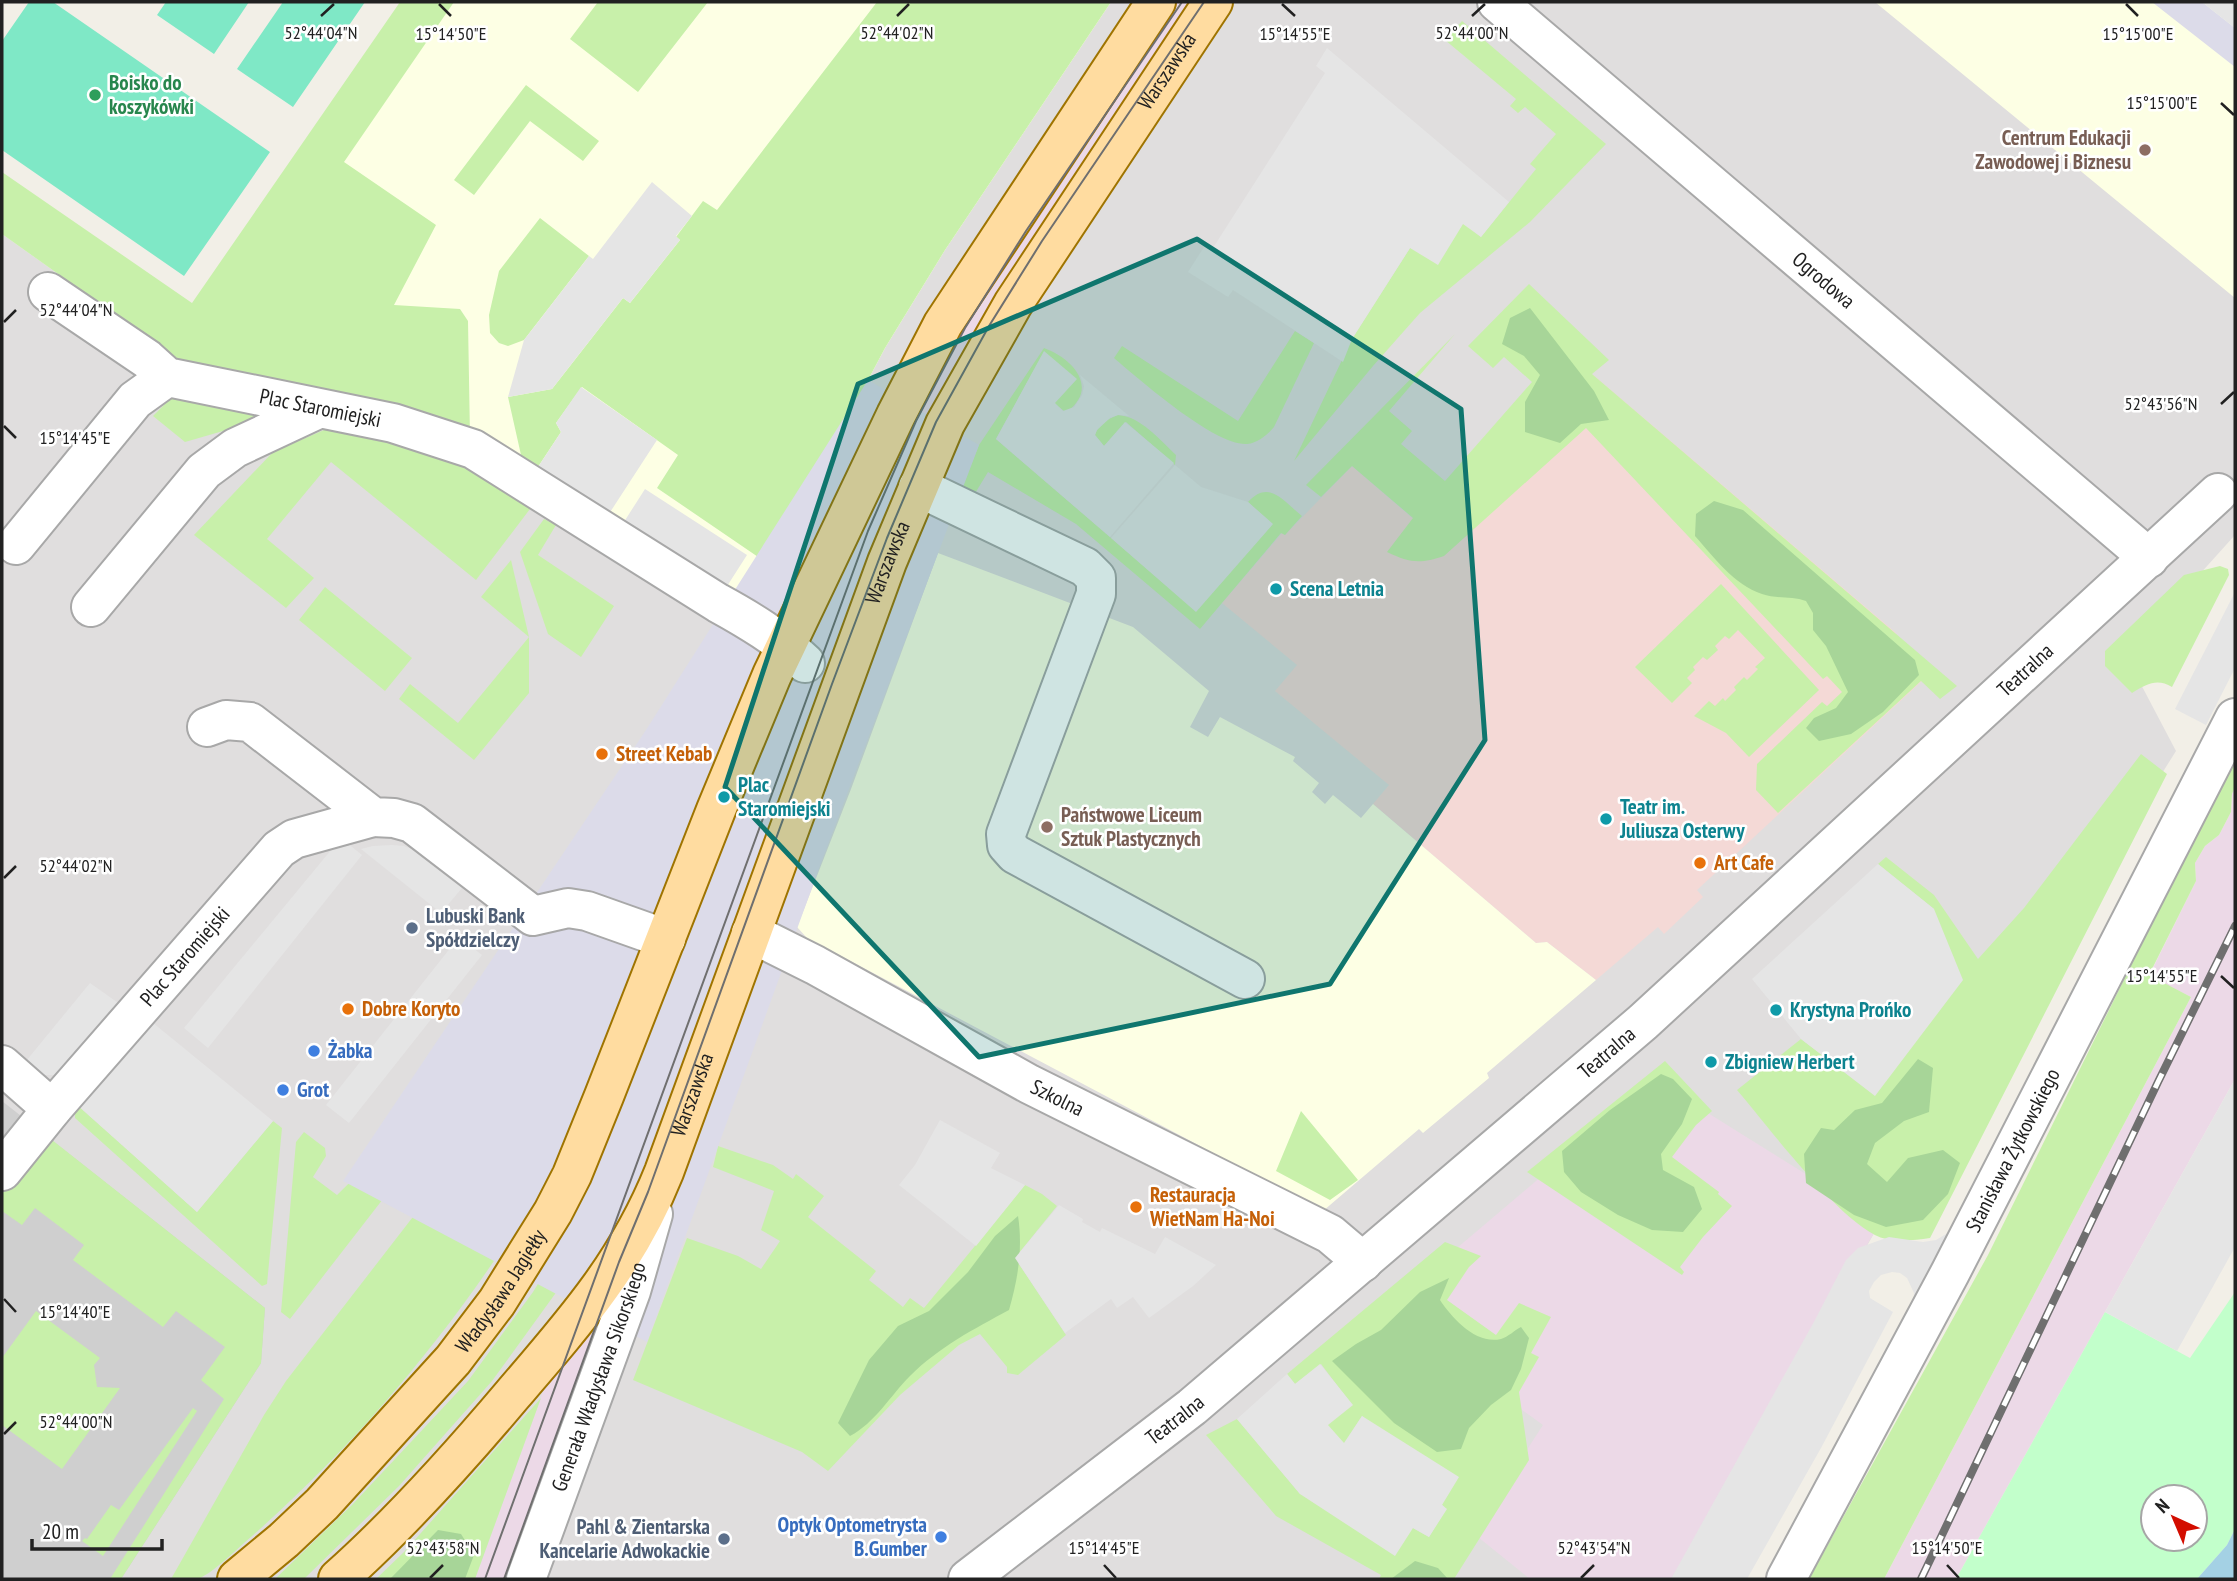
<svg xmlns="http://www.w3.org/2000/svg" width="2237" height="1581" font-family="'PT Sans Narrow',sans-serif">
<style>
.residential{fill:#e0dede}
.commercial{fill:#f4d9d6}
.industrial{fill:#ecd9e7}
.education{fill:#fdffe4}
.religious{fill:#cfcfcf}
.grass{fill:#c8f0aa}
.forest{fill:#a7d598}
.park{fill:#c2ffcb;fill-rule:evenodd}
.pitch{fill:#7fe8c6}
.parking{fill:#e5e5e5}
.plaza{fill:#dcdbe9}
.water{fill:#a4d1e4}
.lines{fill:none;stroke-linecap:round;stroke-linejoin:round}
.minor-casing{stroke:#a8a8a8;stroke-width:42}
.major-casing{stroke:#9f7400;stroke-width:42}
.minor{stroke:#fff;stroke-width:38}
.major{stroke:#ffdca0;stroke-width:38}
.tram{stroke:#6f6f6f;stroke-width:2}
.rail-casing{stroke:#6f6f6f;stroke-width:8}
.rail{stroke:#fff;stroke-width:5;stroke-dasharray:16;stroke-linecap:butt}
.marked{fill:#0f766e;fill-opacity:0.2;stroke:#0f766e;stroke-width:5;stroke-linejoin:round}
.ticks{fill:none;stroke:#212121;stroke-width:2.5}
.leisure-dot{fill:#2e9e5b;stroke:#fff;stroke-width:2.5}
.education-dot{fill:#8d6e63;stroke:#fff;stroke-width:2.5}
.culture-dot{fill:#0f9aa8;stroke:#fff;stroke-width:2.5}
.food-dot{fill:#e8710a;stroke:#fff;stroke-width:2.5}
.service-dot{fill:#5c6f8a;stroke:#fff;stroke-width:2.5}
.shop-dot{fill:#3f7fe0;stroke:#fff;stroke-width:2.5}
.labels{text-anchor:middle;stroke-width:5;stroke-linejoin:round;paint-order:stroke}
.street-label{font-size:21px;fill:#212121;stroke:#fff}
.leisure-label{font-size:21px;font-weight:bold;fill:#27864d;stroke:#fff;text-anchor:start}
.education-label{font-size:21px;font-weight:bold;fill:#785e54;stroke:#fff;text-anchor:end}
.culture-label{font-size:21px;font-weight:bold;fill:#0d838f;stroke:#fff;text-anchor:start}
.food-label{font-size:21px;font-weight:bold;fill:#c56008;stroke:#fff;text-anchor:start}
.service-label{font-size:21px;font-weight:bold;fill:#4e5e75;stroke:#fff;text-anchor:start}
.shop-label{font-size:21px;font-weight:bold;fill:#366cbe;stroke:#fff;text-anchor:start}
.ticks-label{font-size:18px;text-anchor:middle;fill:#212121;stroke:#fff;stroke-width:5;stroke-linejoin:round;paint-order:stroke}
</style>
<rect width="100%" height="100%" fill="#f2efe7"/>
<path class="residential" d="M1111,2h1124v533l-109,121 50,95 -295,470 -203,358h-1676v-1345l177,126 118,27 473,178 115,-217 60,-98z"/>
<path class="commercial" d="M1592,374l303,258 27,49 -225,209 6,7 -39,37 -6,-7 -62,53 -49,-38 -11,1 -163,-139 16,-19 -114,-94 22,-26 -75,-62 60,-70 3,2 67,-69 80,69z"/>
<path class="industrial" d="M1171,2h42l-213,320 -485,1257h-40l361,-994 133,-280z
M2235,787v292l-279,500h-72l307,-582 -42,-21 47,-95 -1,-18 10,-17 14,-11 12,-23 1,-18z
M1655,1080l226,141 -210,358h-141l-57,-46 70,-108 -129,-93 -23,-28z"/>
<path class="education" d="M422,2h689l-166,248 -60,98 -115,217 -37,36 -436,-214 -118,-27z
M1875,2h360v296z
M938,553l195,74 76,64 -19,36 18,10 12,-20 75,40 -2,4 26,22 -7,9 13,12 8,-9 28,23 12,-14 163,139 11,-1 49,38 -109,93 2,5 -66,55 -4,-4 -96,82 -516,-273 -10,-11 54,-138z"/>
<path class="religious" d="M2,1101l263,207 -4,55 -140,216h-119z"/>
<path class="grass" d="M400,2h54l-110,160 92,63 -42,80 66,4 8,12 2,116 -173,-50 -118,-27 -177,-126v-62l190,131z
M598,2h110l-70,90 -68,-53z
M877,2h234l-166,248 -60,98 -115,217 -113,-77 21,-33 -96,-68 -26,36 5,9 -27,41 -13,-18 -13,-58 44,-8 71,-91 7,5 50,-63 -4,-3 27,-36 14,9z
M1462,21l144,123 -76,78 -110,91 -47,53 -79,95 58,-122 58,-91 54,-25 17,14 55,-68 -6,-5 26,-30 -31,-27 -7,6 -8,-7 6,-7 -71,-59z
M526,85l73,56 -16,20 -53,-40 -56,74 -20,-15z
M540,218l49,38 -65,84 -16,6 -9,-3 -9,-10 -1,-18 10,-44z
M1529,284l80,76 -17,14 365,312 -17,13 -19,-18 -143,132 -22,-23 1,-26 65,-62 5,4 15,-14 -15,-16 -4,3 -237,-251 -142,128c-24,8 -34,7 -57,-4l26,-34 -61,-52 -31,31 -15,-12 149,-151 -66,77 23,20 -11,13 44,37 87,-99 -28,-25 -11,11 -25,-22z
M1295,331l19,12 -40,84c-7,8 -16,16 -27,17 -32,2 -107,-64 -133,-86l8,-12 116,75z
M1044,348c28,10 55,39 24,63h-4l-9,-7 -11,-52 -48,87 200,172 76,-87 -24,-22c21,-23 35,-1 54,14l-17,19 -4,-2 -81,96 -124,-105 -88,-52 -14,23 -13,-5 18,-45z
M177,392l115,19 -107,31 -32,-26z
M1118,415c22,1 42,25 58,40l-1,10 -49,-43 -22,24 -9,-11c3,-11 13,-16 23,-20z
M382,429l70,23 81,53 -57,75 -145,-118 -64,77 47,39 -28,30 -92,-73 79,-83 51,-22z
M544,519l12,6 -18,30 76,51 -33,51 -33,-23 -28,-82z
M511,560l18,77v56l-55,67 -75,-61 11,-15 48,39 71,-86 -48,-40z
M2220,566l8,3 1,6 -57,112c-15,-9 -25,-3 -40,6l-27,-27v-15l79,-76z
M1721,584l98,106 -70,67 -23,-24 -32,-17 15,-15 6,5 8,-8 2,3 11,-11 -2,-3 10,-10 3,3 11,-11 -3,-2 10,-9 -27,-28 -9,9 -4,-3 -10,10 3,4 -11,10 -4,-3 -10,10 2,3 -8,8 5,5 -20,20 -37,-36z
M325,587l87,71 -27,33 -86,-71z
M2141,754l26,20 -237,464c-14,2 -29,4 -44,1 -40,-8 -119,-114 -149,-149l64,-51 74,56 59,-186 -56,-45 8,-7 48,38 44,64 46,-51z
M2235,755v32l-3,7 -1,18 -12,23 -14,11 -10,17 1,18 -47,94 42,22 -307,582h-75l179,-324z
M544,991l-254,328 -9,-7 15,-170 8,-10 21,16 1,8 -13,21 24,18z
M1665,1061l47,50 -16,14 -24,32 47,35 -1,2 14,12 -29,31 -23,30 4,5 -2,3 -155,-103z
M75,1103l122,109 76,-91 9,7 -15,156 -5,2 -187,-168z
M1301,1111l57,69 -28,20 -54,-29z
M47,1136l218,172 -4,55 -140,216h-11l114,-180 -23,-19 24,-33 -49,-36 -13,16 -90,-67 11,-15 -49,-37 -13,17 -20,-14v-18z
M718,1146l55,19 20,14 3,-5 28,22 -16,21 68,54 -7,9 34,27 7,-9 14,10 101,-123 17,9 15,12 -42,52 51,77 -48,40 -11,-2v-6l-27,-33 -21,11 -59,50 -72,76 -26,-19 -169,-72 54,-142 51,18 23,13 19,-28 -19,-11 13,-39 -61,-24z
M426,1200l78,46c-73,110 -161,211 -260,297 -10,9 -35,33 -47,36 -7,2 -18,0 -26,0l93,-164 22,-34z
M572,1228l-4,48 -76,105 -93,105 -94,92 -30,1 77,-74 116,-124 65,-89z
M1445,1242l36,14 -12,11 -22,33 49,35 23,-32 32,14 -20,36 8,4 -20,35 10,68 -75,119h-75l2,-4 -105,-59 -70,-81 31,-16 63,75 113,34 16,9 17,-28 -84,-93 -18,28 -17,-19 25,-20 -31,-41 -26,20 -8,-10z
M36,1311l64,47 -6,7 3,22 23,1 -58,81 -60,-44v-67z
M541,1398l-66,181h-99l28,-27z
M193,1408l4,3 -94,145 -21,-15 3,-3 2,1 24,-34 8,5z"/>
<path class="forest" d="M1530,308l64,83 15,29 -28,4 -21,19 -35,-11v-30l15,-27 -16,-19 -22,-12 8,-26z
M1714,501l29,9 172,150 4,15 -36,37 -32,22 -32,7 -13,-13 8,-10 22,-10 12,-16 -22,-46 -13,-16v-17l-7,-12c-14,-5 -30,-2 -44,-7 -28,-9 -48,-37 -67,-58l1,-22z
M1918,1059l15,9 -4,44 -25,9 -29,22 -8,21 20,18 21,-24 35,-8 17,13 -12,31 -25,26 -37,7 -32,-12 -48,-32 -2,-29 17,-26 13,2 21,-20 27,-7z
M1661,1074l12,5 19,20 -10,25 -21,30 2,16 31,17 8,22 -19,23 -31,-2 -34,-15 -37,-23 -17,-20 -2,-21 48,-41z
M1018,1216c5,32 0,63 -9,94 -35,19 -70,37 -99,66 -20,20 -35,47 -60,60l-12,-13 31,-63 29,-34 31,-15 39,-39 27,-36z
M1449,1278l-9,22c12,18 36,45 61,39 7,-2 14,-9 20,-12l8,11 -8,31 -10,21 -20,15 -22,23 -8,21 -24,3 -43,-29 -62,-62 24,-17 25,-14 39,-38z
M438,1530l23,4 13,21 -9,24h-75z
M1415,1561l23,7 10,11h-57z"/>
<path class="park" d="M2235,1292v237l-8,16 -30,34h-241l149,-267 85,46zM2153,1497h42v42h-42z"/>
<path class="pitch" d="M29,2h24l217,150 -86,124 -182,-126v-109z
M166,2h83l-35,52 -57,-39z
M283,2h82l-72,105 -56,-38z"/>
<path class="parking" d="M2202,2h33v26z
M1327,48l182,154 -28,35 -18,-13 -25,41 -28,-17 -58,91 -9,23 -110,-72 -5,7 -40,-25 16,-25 7,4 114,-178 -9,-7z
M652,182l40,34 -16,20 4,4 -50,63 -7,-5 -71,91 -44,8 16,-57 65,-84 4,3z
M1044,351l33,28 -22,24 8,8 11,-4 8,-12 2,-9 -4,-11 49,41 -11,-1 -8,3 -13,12 -2,5 9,11 21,-24 49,41 -64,74 -114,-98z
M581,387l76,53 -52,80 -71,-47 27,-41 -5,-9z
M1175,465l26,22 47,15 25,22 -77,88 -85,-74z
M645,489l102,66 -25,39 -100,-69z
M2235,592v76l-29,57 -31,-16z
M341,838l21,17 -154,193 -24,-20z
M392,845l12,1 23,9 40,27 -26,31 -80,-64 12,-3z
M1878,864l56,45 29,71 -88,116 -74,-57 -49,-60z
M459,937l23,18 -133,168 -23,-18z
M90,983l34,24 -63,68h-21l-18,-9z
M147,1018l126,103 -76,91 -122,-109z
M2235,1079v168l-58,104 -72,-39z
M940,1120l60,33 -9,15 34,17 -49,61 -77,-61 16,-20z
M1059,1205l24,14 -1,3 18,10 2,-4 53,26 10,-17 51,28 -23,21 -44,32 -16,-21 -16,11 -6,-9 -46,34 -50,-75z
M1951,1231l-38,75 1,-13 -7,-15 -7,-5 -8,-1 -11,3 -7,7 -5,9 1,7 23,14 -72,136 -74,131h-76l144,-259 31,-60 12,-12 31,-11 34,5 13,-2z
M1320,1364l33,41 -25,20 16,18 18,-27 97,61 -17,28 5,4 -18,28 -16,-9 -18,28 -95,-62 -63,-75 50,-45 8,10z"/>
<path class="plaza" d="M2152,2h50l33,26v39z
M868,380l111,65 -158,418 -174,479 -304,-161 303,-451z"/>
<path class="water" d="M2235,1529v50h-38l30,-34z"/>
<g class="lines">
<defs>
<g id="minor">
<path id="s1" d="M1497,2l652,556"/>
<path id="s2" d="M48,292l99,67 20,18 226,46 80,26 245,154c31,17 61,35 87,60"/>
<path d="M918,487l167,80 11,11v16l-90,240 1,11 8,9 230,125"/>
<path d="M16,545l119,-145 32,-23"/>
<path d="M91,607l113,-136 31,-23 83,-39"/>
<path d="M207,727l19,-7 24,2 123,95 21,1 18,5 121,93 35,-8 19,3 79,28"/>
<path id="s3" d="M751,933l64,32 214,119 301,150 33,28"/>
<path d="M2,1065l50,44"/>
<path id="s4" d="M2,1171l50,-62 227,-260 15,-10 79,-22"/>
<path id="s5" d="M526,1579l105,-288 22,-77"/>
<path id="s6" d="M968,1579l224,-172 451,-385 575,-529"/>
<path id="s7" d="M1786,1579l164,-306 285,-555"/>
</g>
<g id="major">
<path id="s8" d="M237,1579l47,-39 38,-36 131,-144 44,-58 56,-90 19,-37 32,-79 112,-286 56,-135 124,-260 47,-91 213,-322"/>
<path id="s9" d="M338,1579c63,-56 121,-121 175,-185 62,-72 115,-132 151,-222l223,-610 58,-138 68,-120 200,-302"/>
</g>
</defs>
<use href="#minor" class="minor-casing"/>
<use href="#major" class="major-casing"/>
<use href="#minor" class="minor"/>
<use href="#major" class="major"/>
<path class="tram" d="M485,1579l383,-1048 48,-110 49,-93 61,-97 156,-229
M504,1579l115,-317 29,-70 184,-508 55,-146 49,-116 53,-96 53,-85 162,-239"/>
<defs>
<path id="rail" d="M1921,1579l237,-497 77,-156"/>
</defs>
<use href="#rail" class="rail-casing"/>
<use href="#rail" class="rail"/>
</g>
<path class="marked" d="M1197,239l264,170 24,331 -155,244 -351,73 -254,-270 133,-403z"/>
<path class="ticks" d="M439,4l12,12M1282,4l13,12M2126,4l12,12M321,16l13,-12M897,16l12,-12M1472,16l13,-12M2221,103l13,12M4,322l12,-12M2221,404l13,-12M4,426l12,12M4,878l12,-12M2221,976l13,12M4,1299l12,13M4,1434l12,-12M1104,1565l12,13M1947,1565l12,13M430,1578l13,-13M1581,1578l13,-13"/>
<circle class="leisure-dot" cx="95" cy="95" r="7"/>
<g class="education-dot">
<circle cx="2145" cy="150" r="7"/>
<circle cx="1047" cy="827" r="7"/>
</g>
<g class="culture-dot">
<circle cx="1276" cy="589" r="7"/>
<circle cx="724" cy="797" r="7"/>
<circle cx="1606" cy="819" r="7"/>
<circle cx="1776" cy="1010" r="7"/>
<circle cx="1711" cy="1062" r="7"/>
</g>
<g class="food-dot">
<circle cx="602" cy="754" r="7"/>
<circle cx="1700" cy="863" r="7"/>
<circle cx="348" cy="1009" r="7"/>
<circle cx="1136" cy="1207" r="7"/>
</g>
<g class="service-dot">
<circle cx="412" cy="928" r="7"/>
<circle cx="724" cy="1539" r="7"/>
</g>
<g class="shop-dot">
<circle cx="314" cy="1051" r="7"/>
<circle cx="283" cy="1090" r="7"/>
<circle cx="941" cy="1537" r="7"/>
</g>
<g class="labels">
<g class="street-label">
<text dy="7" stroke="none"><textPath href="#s9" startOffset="1741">Warszawska</textPath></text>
<text dy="7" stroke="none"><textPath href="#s1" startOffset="429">Ogrodowa</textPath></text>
<text dy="7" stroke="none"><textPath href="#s2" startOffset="303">Plac Staromiejski</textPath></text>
<text dy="7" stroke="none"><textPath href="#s9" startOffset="1174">Warszawska</textPath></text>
<text dy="7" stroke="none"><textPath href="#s6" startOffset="1395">Teatralna</textPath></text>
<text dy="7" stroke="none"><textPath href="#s4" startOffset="282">Plac Staromiejski</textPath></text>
<text dy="7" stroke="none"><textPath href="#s6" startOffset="828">Teatralna</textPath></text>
<text dy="7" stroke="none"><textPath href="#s9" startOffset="607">Warszawska</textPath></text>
<text dy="7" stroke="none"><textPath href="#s3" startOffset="348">Szkolna</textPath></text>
<text dy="7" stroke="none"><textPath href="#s7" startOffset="485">Stanisława Żytkowskiego</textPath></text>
<text dy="7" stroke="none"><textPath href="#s8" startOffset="392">Władysława Jagiełły</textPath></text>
<text dy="7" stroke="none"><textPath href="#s5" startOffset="215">Generała Władysława Sikorskiego</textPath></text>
<text dy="7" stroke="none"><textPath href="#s6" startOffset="261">Teatralna</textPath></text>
</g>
<g class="leisure-label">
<text x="109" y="90">Boisko do<tspan x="109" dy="24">koszykówki</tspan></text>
</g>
<g class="education-label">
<text x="2131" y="145">Centrum Edukacji<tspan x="2131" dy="24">Zawodowej i Biznesu</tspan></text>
<text x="1061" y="822" text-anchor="start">Państwowe Liceum<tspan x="1061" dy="24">Sztuk Plastycznych</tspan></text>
</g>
<g class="culture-label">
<text x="1290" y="596">Scena Letnia</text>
<text x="738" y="792">Plac<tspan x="738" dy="24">Staromiejski</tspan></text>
<text x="1620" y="814">Teatr im.<tspan x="1620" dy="24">Juliusza Osterwy</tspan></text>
<text x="1790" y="1017">Krystyna Prońko</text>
<text x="1725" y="1069">Zbigniew Herbert</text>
</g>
<g class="food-label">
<text x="616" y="761">Street Kebab</text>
<text x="1714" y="870">Art Cafe</text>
<text x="362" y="1016">Dobre Koryto</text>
<text x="1150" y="1202">Restauracja<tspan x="1150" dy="24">WietNam Ha-Noi</tspan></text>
</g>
<g class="service-label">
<text x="426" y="923">Lubuski Bank<tspan x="426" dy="24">Spółdzielczy</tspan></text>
<text x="710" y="1534" text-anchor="end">Pahl &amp; Zientarska<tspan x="710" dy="24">Kancelarie Adwokackie</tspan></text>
</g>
<g class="shop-label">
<text x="328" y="1058">Żabka</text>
<text x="297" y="1097">Grot</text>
<text x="927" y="1532" text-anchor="end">Optyk Optometrysta<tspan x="927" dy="24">B.Gumber</tspan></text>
</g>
</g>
<g class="ticks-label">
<text x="321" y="39">52°44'04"N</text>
<text x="897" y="39">52°44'02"N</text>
<text x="1472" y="39">52°44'00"N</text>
<text x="451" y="40">15°14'50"E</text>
<text x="1295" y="40">15°14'55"E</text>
<text x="2138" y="40">15°15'00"E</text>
<text x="2162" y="109">15°15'00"E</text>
<text x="76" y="316">52°44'04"N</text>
<text x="2161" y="410">52°43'56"N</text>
<text x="75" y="444">15°14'45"E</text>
<text x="76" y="872">52°44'02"N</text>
<text x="2162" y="982">15°14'55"E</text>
<text x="75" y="1318">15°14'40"E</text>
<text x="76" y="1428">52°44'00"N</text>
<text x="1104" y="1554">15°14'45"E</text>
<text x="1947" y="1554">15°14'50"E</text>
<text x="443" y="1554">52°43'58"N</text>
<text x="1594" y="1554">52°43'54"N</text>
</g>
<rect width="2237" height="1581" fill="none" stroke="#212121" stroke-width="7"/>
<g transform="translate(2174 1518) rotate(316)"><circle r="33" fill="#ffffff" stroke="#a6a6a6" stroke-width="2"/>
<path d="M0-5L12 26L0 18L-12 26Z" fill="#d30d00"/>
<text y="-10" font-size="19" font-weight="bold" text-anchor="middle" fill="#212121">N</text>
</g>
<path d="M32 1539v10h130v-10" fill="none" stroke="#212121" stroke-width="3.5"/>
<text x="42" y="1539" font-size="21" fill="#212121" stroke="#ffffff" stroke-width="5" paint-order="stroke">20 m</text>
</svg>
